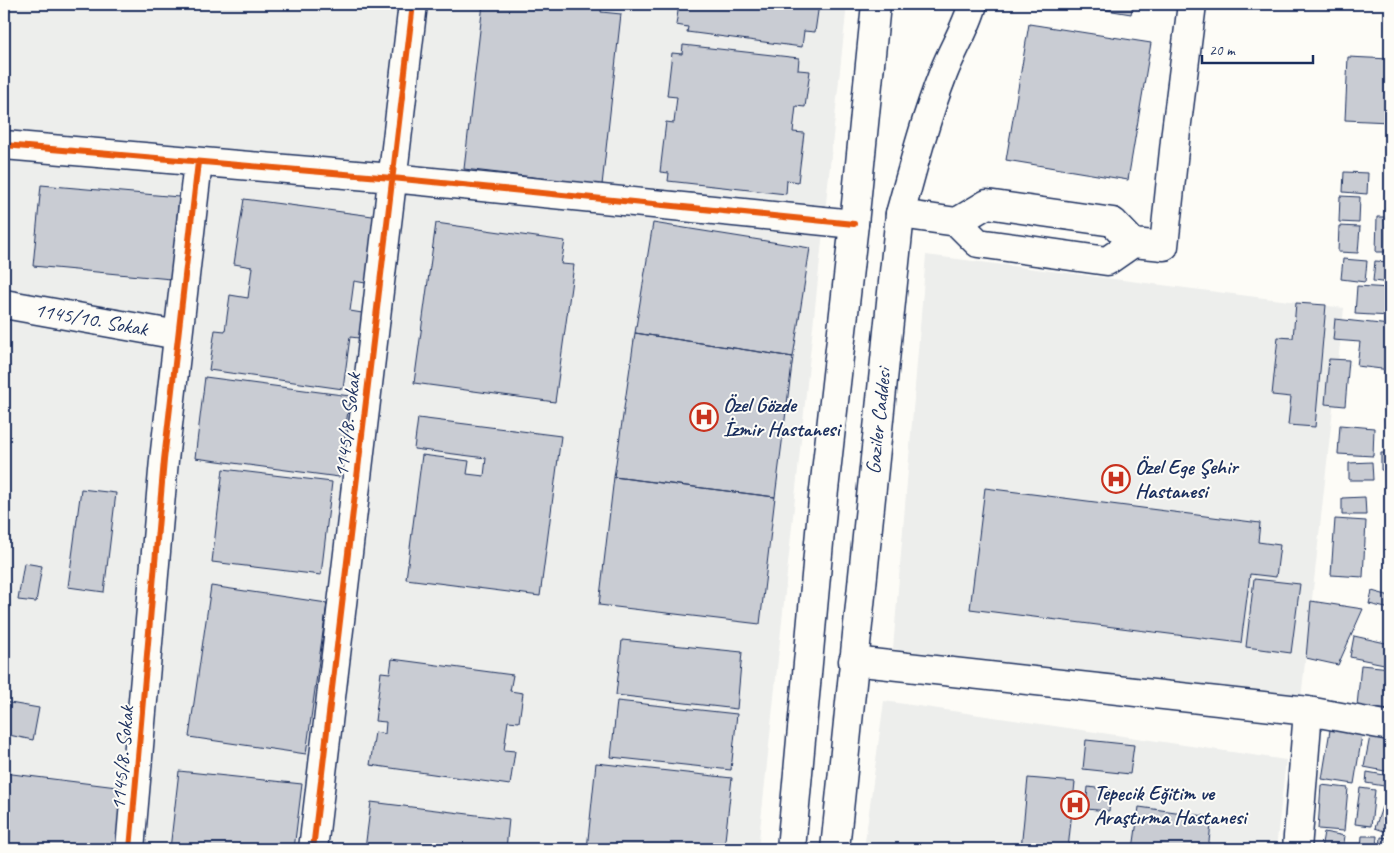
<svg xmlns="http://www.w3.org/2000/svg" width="1394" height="853" font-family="Caveat,sans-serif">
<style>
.built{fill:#edeeec}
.building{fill:#c9ccd3;stroke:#1b2f5e}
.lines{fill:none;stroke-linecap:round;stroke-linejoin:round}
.minor-casing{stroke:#1b2f5e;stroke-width:31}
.major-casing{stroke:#1b2f5e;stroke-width:31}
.minor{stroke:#fdfcf7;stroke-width:28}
.major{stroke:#fdfcf7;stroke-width:28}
.cycleway-casing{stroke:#fdfcf7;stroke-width:9}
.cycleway{stroke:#e8590c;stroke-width:6}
.labels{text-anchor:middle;stroke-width:4;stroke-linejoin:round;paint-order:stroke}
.street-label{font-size:21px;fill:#1b2f5e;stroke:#fdfcf7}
.poi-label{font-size:21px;font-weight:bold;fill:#1b2f5e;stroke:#fdfcf7;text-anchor:start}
</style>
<rect width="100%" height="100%" fill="#fdfcf7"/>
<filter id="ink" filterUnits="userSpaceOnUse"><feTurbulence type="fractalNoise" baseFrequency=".02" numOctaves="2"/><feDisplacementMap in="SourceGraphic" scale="10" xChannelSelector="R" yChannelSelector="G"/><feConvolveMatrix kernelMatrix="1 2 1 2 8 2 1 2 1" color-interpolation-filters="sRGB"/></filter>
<g filter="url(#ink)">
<path class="built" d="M4,4h843l-89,845h-754z
M926,255l418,53 -43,391 -408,-50z
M884,701l402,59 -10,89h-412z"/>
<path class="building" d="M483,4h119l-1,8 20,2 -19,171 -138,-16z
M679,4h140l-4,28 -11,-1 -2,16 -115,-15 1,-5 -12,-2z
M1070,4h63l-2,10z
M1029,24l122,19 -23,137 -122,-20z
M683,45l116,13 -1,12 12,1 -5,36 -9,-1 -3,26 11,1 -6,49 -11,-2 -1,14 -118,-13 1,-8 -9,-1 6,-50 8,1 3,-26 -10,-1 5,-43 10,1z
M1348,57l42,2v63l-45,-2z
M1344,172l24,1 -1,21 -24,-2z
M41,185l138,12 -8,82 -138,-13z
M1340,196l20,1 -1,26 -20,-1z
M244,199l136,18 -9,67 -17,-3 -4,30 12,2 -3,25 -9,-1 -7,52 -134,-19 6,-40 10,1 5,-36 18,3 4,-31 -18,-3z
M1377,217h13v35h-14z
M436,223l129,18 -4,23 13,1 -19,137 -141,-19z
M653,223l157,25 -17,109 -158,-24z
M1339,226l21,1 -2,26 -20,-1z
M1343,259l24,2 -2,21 -24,-3z
M1375,261l15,1v21l-17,-2z
M1357,286l33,2v28l-35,-2z
M1296,303l30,2 -11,122 -27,-2 3,-28 -19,-2 6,-58 15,1z
M1335,319l55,6v45l-33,-4 3,-24 -27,-2z
M635,333l158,24 -18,140 -161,-20z
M1329,359l20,1 -4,46 -20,-2z
M205,377l145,19 -11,81 -144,-19z
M418,418l143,18 -21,160 -134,-17 16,-124 47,6 -2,13 17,2 2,-18 -72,-9z
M1340,425l34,3 -1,28 -35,-2z
M1381,453h9v17h-9z
M1372,462l1,18h-24v-17z
M223,469l109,13 -11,93 -109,-13z
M614,477l161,20 -15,127 -161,-19z
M985,488l275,35 -2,19 22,3 -4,32 -26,-3 -9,69 -271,-34z
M81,489l35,4 -12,99 -36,-5z
M1365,497l1,18h-24v-17z
M1335,519l31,2 -3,56 -32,-2z
M24,563l18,3 -6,36 -18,-2z
M1254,579l46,5 -9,69 -45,-6z
M211,586l116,17 -21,151 -117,-17z
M1372,591l18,5v13l-21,-5z
M1311,601l52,8 -25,56 -32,-7z
M1354,636l36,8 -1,21 -39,-8z
M622,640l120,12 -5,57 -121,-14z
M392,659l121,16 -3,16 13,2 -4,29 -11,-1 -4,29 11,1 -5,34 -140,-20 5,-33 10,2 1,-12 -11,-1 6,-49 9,1z
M1361,665l29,3v42l-33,-4z
M617,701l120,13 -6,56 -120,-13z
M4,702l35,6 -6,32 -29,-6z
M1332,718l32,5 -10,61 -32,-5z
M1372,726l18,4v42l-26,-5z
M1086,740l48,5 -4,29 -47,-5z
M596,763l136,15 -8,71h-137z
M179,771l123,13 -8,65h-124z
M1367,772l23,4v11l-24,-4z
M4,773l121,15 -8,61h-113z
M1028,778l47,4 -7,67h-47z
M1321,785l27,3 -4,43 -26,-2z
M1088,787l23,3 -2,21 -23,-2z
M1360,788l15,2 -4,36 -16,-2z
M371,802l138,17 -3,30h-141z
M1139,807l73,10 -4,32h-75z
M1382,807l8,3v23l-15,-5z
M1324,832l21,4 -2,13h-22z
M1362,836h15l-1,13h-15z
M1381,837l9,1v11h-10z"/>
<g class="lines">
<defs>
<path id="minor" d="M4,145l388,33 462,46
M900,214l57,8 21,21 129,18 26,-18 31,3 12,-115 16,-127
M957,222l30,-18 126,18 20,21
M4,304l174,31
M853,661l455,50 82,15
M130,849l34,-389 34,-298
M313,849l100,-845
M1297,849l11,-138"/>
<path id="major" d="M791,849l32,-350 31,-275 22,-220
M835,849l65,-635c13,-47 25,-94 43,-140 9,-24 23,-45 30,-70"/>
</defs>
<use href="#minor" class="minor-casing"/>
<use href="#major" class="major-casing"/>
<use href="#minor" class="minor"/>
<use href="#major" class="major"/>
<defs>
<path id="cycleway" d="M4,145l388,33 462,46
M130,849l34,-389 34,-298
M313,849l100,-845"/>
</defs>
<use href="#cycleway" class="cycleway-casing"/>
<use href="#cycleway" class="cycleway"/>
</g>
</g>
<defs>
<symbol id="hospital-ring" viewBox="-11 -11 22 22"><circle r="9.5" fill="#fdfcf7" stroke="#c8321e" stroke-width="1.5"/><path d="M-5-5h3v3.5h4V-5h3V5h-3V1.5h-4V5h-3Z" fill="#c8321e"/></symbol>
</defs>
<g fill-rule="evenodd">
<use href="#hospital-ring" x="688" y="401" width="32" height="32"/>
<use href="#hospital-ring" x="1100" y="463" width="32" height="32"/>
<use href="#hospital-ring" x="1059" y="789" width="32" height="32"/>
</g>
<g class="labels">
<g class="street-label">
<text transform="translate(91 319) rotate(10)" y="7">1145/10. Sokak</text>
<text transform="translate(878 421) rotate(-84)" y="7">Gaziler Caddesi</text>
<text transform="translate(347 425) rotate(-83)" y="7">1145/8. Sokak</text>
<text transform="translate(122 758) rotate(-85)" y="7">1145/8. Sokak</text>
</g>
<g class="poi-label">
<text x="723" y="412">Özel Gözde<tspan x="723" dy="24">İzmir Hastanesi</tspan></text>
<text x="1135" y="474">Özel Ege Şehir<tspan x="1135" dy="24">Hastanesi</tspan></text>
<text x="1094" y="800">Tepecik Eğitim ve<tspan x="1094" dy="24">Araştırma Hastanesi</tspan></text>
</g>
</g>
<rect width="1394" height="853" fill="none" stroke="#fdfcf7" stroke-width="20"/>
<rect x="10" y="10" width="1374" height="833" fill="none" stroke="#1b2f5e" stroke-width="2" filter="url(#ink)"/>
<path d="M1202 55v8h111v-8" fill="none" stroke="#1b2f5e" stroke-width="2.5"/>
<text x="1209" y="55" font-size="15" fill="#1b2f5e" stroke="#fdfcf7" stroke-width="4" paint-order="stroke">20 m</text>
</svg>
